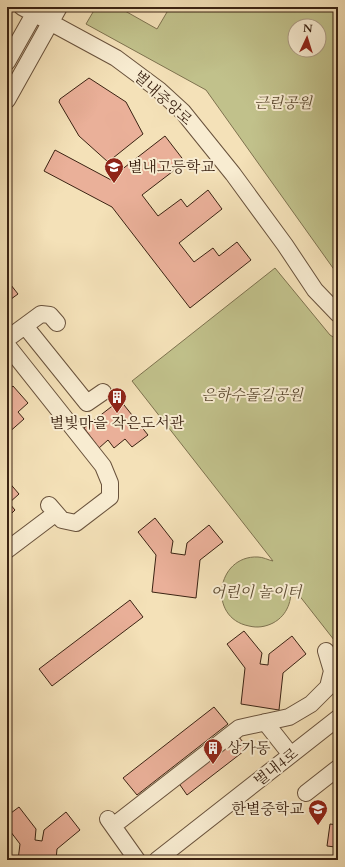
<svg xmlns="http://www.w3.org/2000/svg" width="345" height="867" font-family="Cardo,'Noto Serif KR',serif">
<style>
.green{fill:#c1c18b;stroke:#7e724f;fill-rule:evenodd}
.building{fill:#eab099;stroke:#3b2313}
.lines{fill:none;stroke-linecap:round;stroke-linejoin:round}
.minor-casing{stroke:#69523c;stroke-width:18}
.minor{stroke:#f8ecd1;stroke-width:16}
.labels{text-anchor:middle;stroke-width:4;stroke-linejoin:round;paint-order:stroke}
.street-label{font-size:15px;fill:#3b2313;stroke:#f8ecd1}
.park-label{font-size:15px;font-style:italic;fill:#5c4a31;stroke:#f8ecd1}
.poi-label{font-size:15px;fill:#3b2313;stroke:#f8ecd1;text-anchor:start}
</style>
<rect width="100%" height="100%" fill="#f4e1b8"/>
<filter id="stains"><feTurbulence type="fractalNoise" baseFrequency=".005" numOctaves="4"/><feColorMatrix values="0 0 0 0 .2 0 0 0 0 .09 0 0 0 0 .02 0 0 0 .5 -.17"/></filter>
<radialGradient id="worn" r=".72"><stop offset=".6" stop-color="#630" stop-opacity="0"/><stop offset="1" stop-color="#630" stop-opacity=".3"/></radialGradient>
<path class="green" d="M96,7h22l39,22 13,-22h168v268l-132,-185 -120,-66zM295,26h24v24h-24z
M275,268l55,67 8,5v305l-47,-60c1,15 -3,30 -18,38 -8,4 -16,5 -24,3 -42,-8 -33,-71 9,-69 5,0 10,3 15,4l-141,-180z"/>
<path class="building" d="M89,78l37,24 17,32 -35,28 -29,-26 -20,-34 1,-3z
M165,136l20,26 -43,33 16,21 23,-17 6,8 21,-17 14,19 -43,34 15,19 19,-14 6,8 18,-14 14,18 -61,48 -78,-101 -68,-36 11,-21 58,31 5,-4 -2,-3z
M7,280l11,14 -11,8z
M13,386l15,17 -10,9 6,7 -17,15v-31l1,-1 -1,-2v-9z
M120,400l28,35 -16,12 -7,-8 -11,9 -6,-8 -9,8 -15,-20z
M7,480l12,14 -10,9 6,7 -8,8z
M155,518l18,23 -2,12 14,2 2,-12 22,-18 14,17 -23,18 -4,38 -44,-6 4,-37 -18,-23z
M130,600l13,17 -91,69 -13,-17z
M244,631l18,22 -2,11 8,1 1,-11 23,-18 14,18 -23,19 -4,37 -38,-6 4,-36 -18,-24z
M214,707l14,17 -91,71 -14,-17z
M238,736l10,12 -61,47 -9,-13z
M19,807l17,22 -1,11 7,1 2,-11 22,-18 14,18 -23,19 -1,11h-38l2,-16 -13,-17v-11z
M330,824l8,1v35h-5l2,-13 -8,-1z"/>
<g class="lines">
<defs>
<path id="minor" d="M22,7l94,51 43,32 24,22 50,62 52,71 30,45 23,24
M7,62l31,-55
M7,100l52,-93
M25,326l62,77 16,-11
M7,339l34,-25 9,1 7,8
M7,345l96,121 7,17v14l-34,26 -14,-3 -13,-15
M7,550l49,-37
M265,722l26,33
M306,793l32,-25
M108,819l29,41
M113,826l126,-98 50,-11 22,-13 17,-17 4,-16 -6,-20
M157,860l181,-142"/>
</defs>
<use href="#minor" class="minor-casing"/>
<use href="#minor" class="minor"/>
</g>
<defs>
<symbol id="school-pin" viewBox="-11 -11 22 30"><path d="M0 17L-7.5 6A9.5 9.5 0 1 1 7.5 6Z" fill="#8f2418" stroke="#f8ecd1"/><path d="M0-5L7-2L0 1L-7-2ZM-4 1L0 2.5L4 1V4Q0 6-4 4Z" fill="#fff"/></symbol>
<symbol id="building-pin" viewBox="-11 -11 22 30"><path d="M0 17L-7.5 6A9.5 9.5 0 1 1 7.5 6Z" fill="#8f2418" stroke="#f8ecd1"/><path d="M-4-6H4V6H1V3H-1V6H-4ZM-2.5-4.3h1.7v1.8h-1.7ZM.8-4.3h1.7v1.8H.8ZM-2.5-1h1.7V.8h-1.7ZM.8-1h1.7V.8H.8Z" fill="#fff"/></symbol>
</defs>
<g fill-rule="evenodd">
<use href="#school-pin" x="103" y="156" width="22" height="30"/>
<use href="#building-pin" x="106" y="386" width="22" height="30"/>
<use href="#building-pin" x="202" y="737" width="22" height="30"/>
<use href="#school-pin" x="307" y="798" width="22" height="30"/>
</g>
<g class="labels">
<g class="street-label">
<text transform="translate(163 98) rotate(42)" y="5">별내중앙로</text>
<text transform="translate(276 767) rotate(-38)" y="5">별내4로</text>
</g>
<g class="park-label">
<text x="283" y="108">근린공원</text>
<text x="252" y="400">은하수돌길공원</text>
<text x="256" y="597">어린이 놀이터</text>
</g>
<g class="poi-label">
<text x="128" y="172">별내고등학교</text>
<text x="117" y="428" text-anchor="middle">별빛마을 작은도서관</text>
<text x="227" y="753">상가동</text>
<text x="304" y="814" text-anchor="end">한별중학교</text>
</g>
</g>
<rect width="345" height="867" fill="none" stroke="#f4e1b8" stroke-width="24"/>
<rect x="8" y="8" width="329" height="851" fill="none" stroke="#3b2313" stroke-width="2"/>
<rect x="12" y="12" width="321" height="843" fill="none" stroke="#3b2313"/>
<g transform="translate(307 38) rotate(4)"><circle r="19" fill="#f8ecd1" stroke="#ac9c85"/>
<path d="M0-3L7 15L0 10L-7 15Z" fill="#8f2418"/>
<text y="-6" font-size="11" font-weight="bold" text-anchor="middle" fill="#3b2313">N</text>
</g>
<rect width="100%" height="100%" filter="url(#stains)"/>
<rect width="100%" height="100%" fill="url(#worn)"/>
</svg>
